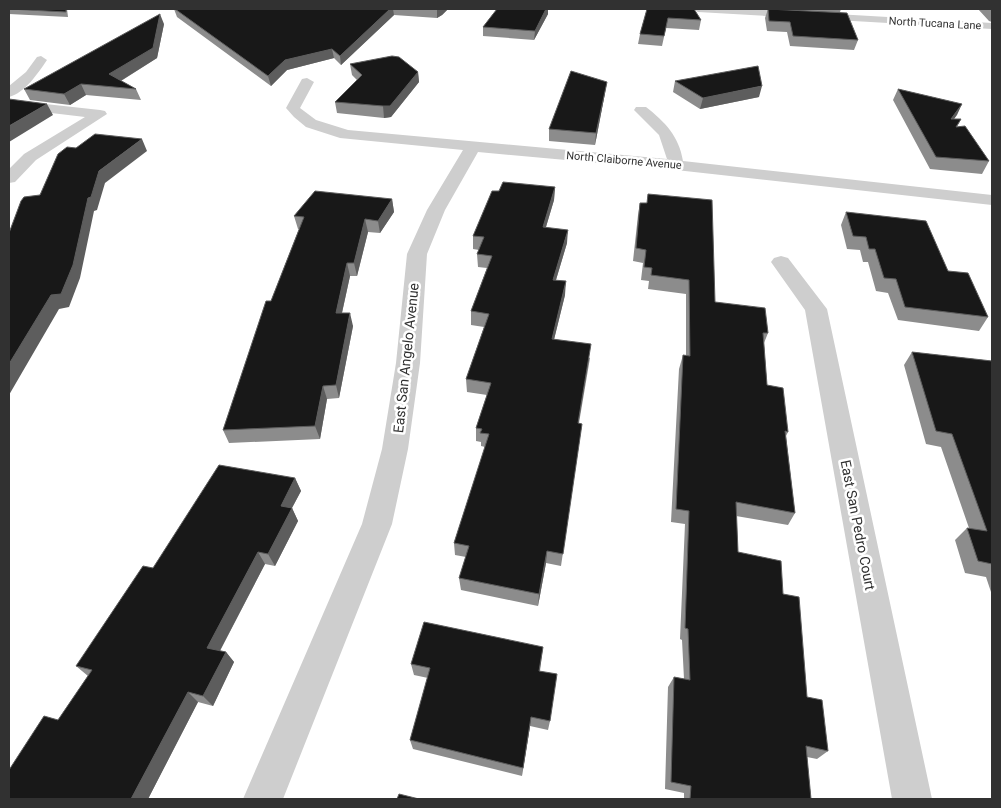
<svg xmlns="http://www.w3.org/2000/svg" width="1001" height="808" font-family="Roboto,sans-serif">
<style>
.lines{fill:none;stroke-linecap:round;stroke-linejoin:round}
.minor{fill:#cecece;fill-rule:evenodd}
.wall{fill:#8c8c8c}
.shaded-wall{fill:#5d5d5d}
.building{fill:#181818;stroke:#5d5d5d}
.labels{text-anchor:middle;stroke-width:5;stroke-linejoin:round;paint-order:stroke}
.far-street-label{font-size:11px;fill:#313131;stroke:#fff}
.street-label{font-size:14px;fill:#313131;stroke:#fff}
</style>
<rect width="100%" height="100%" fill="#fff"/>
<g class="lines">
<path class="minor" d="M693,9h56l243,14v6l-294,-17z
M41,56l6,4c-9,13 -22,33 -38,37v-11l17,-14 11,-15z
M307,78l7,4 -14,26 16,12 32,10 319,29 -8,-24 -25,-25 2,-3h10c19,15 33,29 37,54l309,34v10l-316,-35 -198,-18 -33,58 -18,44 -7,109 -12,86 -16,75 -109,275h-40l119,-275 20,-75 14,-86 11,-109 20,-44 36,-60 -123,-12 -34,-11 -12,-10 -8,-9 16,-29z
M9,100l91,10 5,1 2,3 -71,46 -21,22 -6,1v-14l15,-15 61,-37 -76,-9z
M781,256l7,2 39,51 105,490h-40l-87,-489 -34,-48 3,-4z"/>
</g>
<path class="wall" d="M9,9h58l1,8 -59,-3z
M174,9h274l-6,6 -5,3 -43,-3 -53,50 -7,-7 -47,12 -16,16 -94,-69z
M497,9h51v5l-14,26 -51,-4v-9z
M647,9l54,11 -2,10 -33,-2 -4,18 -24,-2 2,-10z
M768,9h73l-1,3 18,28 -4,10 -64,-4 -3,-14 -20,-1 -2,-13z
M978,9h14v13l-3,-1z
M164,24l-7,34 -36,23 15,8 5,11 -55,-5 -16,10 -40,-5 -6,-11z
M350,64l68,8 1,10 -28,35 -7,1 -47,-5 -2,-11 22,-22 -5,-5z
M675,81l84,16 -59,12 -27,-17z
M898,89l64,15 -8,15h7l-4,8 32,34 -7,13 -52,-5 -37,-69z
M605,93l-10,52 -46,-4v-12z
M555,187l-1,13 -8,27 21,16 -11,37 9,15 -11,44 36,19 -11,65 3,1 -21,142 -15,-3 -8,43 -77,-16 -2,-12 7,-21 -11,-2 -1,-12 31,-96 -4,-1v-4l-5,-1v-13l11,-33 -20,-3 -1,-13 18,-52 -13,-2v-14l16,-43 -9,-1 -1,-13 2,-4 -6,-1v-13l26,-45z
M648,194l67,108 53,31 -4,10 3,42 21,47 -2,4 9,77 -7,12 -52,-9 2,36 45,42 24,103 21,54 -11,8 -10,-2 4,42h-127v-6l-19,-4 3,-102 6,-10 10,2 -2,-39 -2,-1 5,-115 -14,-2 8,-153 4,-14h3v-61l-38,-5 1,-8 -8,-1 2,-17 -10,-2 5,-46 2,-12h7z
M392,199l2,13 -14,21 -12,-1 -11,44h-7l-8,37 11,13 -14,72 -12,1 -7,40 -91,4 -6,-13 48,-129 28,-72h-1l-4,-13z
M846,212l102,59 40,46 -9,14 -81,-11 -10,-27 -12,-2 -8,-29h-5l-3,-12 -13,-1 -6,-24z
M912,352l80,9v234l-6,-18 -21,-4 -10,-33 12,-12h2l-28,-81 -15,-3 -22,-79z
M295,478l6,13 -9,17 6,13 -23,45 -10,-2 -45,87 6,1 8,10 -21,44 -15,-4 -50,97h-139l49,-79 30,-44 -12,-10 77,-98z
M543,647l-3,24 10,50 -2,9 -18,-4 -8,50 -109,-27 -3,-9 18,-62 -14,-3 -3,-11z"/>
<path class="shaded-wall" d="M390,9h3l1,6 -53,50 -1,-9z
M437,9h11l-6,6 -5,3z
M546,9h2v5l-14,26 1,-9z
M160,14l4,10 -7,34 -43,27 -5,-11z
M332,49l2,9 -47,12 -16,16 -3,-10 17,-16z
M418,72l1,10 -28,35 -7,1 -1,-12z
M607,82l-2,11 -10,52 1,-12z
M81,84l5,11 -16,10 -6,-11z
M762,86l-3,11 -59,12 3,-11z
M47,104l6,11 -44,27v-16z
M962,104l-5,11 -12,16 6,-12z
M142,139l5,12 -42,32 -8,27 -3,1 -14,67 -11,29 -10,2 -50,86v-31l79,-166 11,-27z
M555,187l-1,13 -12,40 1,-13z
M392,199l2,13 -14,21 -2,-12z
M365,219l3,13 -11,44 -3,-13z
M568,230l-1,13 -15,50 1,-13z
M347,263l3,13 -11,50 -3,-13z
M566,281l-1,14 -14,57 1,-13z
M350,313l3,13 -14,72 -3,-13z
M323,386l4,13 -7,40 -5,-13z
M295,478l6,13 -15,28 -5,-13z
M292,508l6,13 -23,45 -7,-12z
M547,551l-1,12 -8,43 1,-12z
M258,552l7,12 -49,94 -9,-10z
M226,652l8,10 -21,44 -10,-10z
M188,692l10,10 -50,97h-17z
M531,717l-1,9 -8,50 1,-8z"/>
<path class="building" d="M9,9h57v3z
M175,9h215l-50,47 -8,-7 -47,11 -17,16z
M497,9h49l-11,22 -52,-4z
M647,9h47l7,11 -33,-2 -4,18 -24,-2z
M768,9l79,4 11,27 -65,-4 -3,-14 -21,-1z
M160,14l-7,34 -44,26 27,15 -55,-5 -17,10 -40,-5z
M392,56l7,1 19,15 -28,34h-7l-48,-4 27,-27 -12,-11z
M758,66l4,20 -59,12 -28,-17z
M571,71l36,11 -11,51 -47,-4z
M898,89l64,15 -11,15h10l-5,8 9,-1 24,35 -53,-4z
M9,99l38,5 -38,22z
M95,134l47,5 -43,32 -8,26 -3,1 -15,67 -12,29 -10,1 -42,69v-131l12,-32 3,-4 16,-2 18,-41 9,-7 9,1z
M503,182l52,5 -12,40 25,3 -15,50 13,1 -14,58 39,5 -13,79 4,1 -19,130 -16,-3 -8,43 -80,-16 10,-32 -15,-3 35,-109 -9,-1 2,-4 -6,-1 15,-45 -25,-4 23,-65 -18,-3 21,-55 -15,-2 7,-17 -11,-1 19,-45h7z
M315,191l77,8 -14,22 -13,-2 -11,44h-7l-11,50h14l-14,72 -13,1 -8,40 -92,4 43,-129h5l33,-84 -10,-1z
M648,194l64,6 3,102 50,6 3,25h-5l4,52 16,3 5,44 -3,-1 10,82 -59,-11 2,50 43,9 2,33 16,3 8,100 15,3 6,51 -22,-5 5,53h-121l1,-13 -20,-4 3,-105 16,3 -2,-51 -3,-1 4,-117 -13,-2 7,-154 7,1 -1,-76 -38,-5 1,-7 -8,-1 2,-17 -10,-2 4,-45h7z
M846,212l80,9 22,50 20,2 20,44 -83,-10 -9,-28 -12,-1 -9,-29h-6l-3,-12 -13,-1z
M912,352l80,9v203l-14,-3 -11,-33 20,3 -35,-97 -16,-3z
M219,465l76,13 -14,28 11,2 -24,46 -10,-2 -51,96 19,4 -23,44 -15,-4 -57,107h-122v-29l35,-54 14,4 34,-50 -16,-4 67,-100 10,2z
M424,622l119,25 -4,24 18,3 -7,47 -19,-4 -8,51 -113,-28 20,-72 -19,-4z
M399,794l20,5h-22z"/>
<g class="labels">
<g class="far-street-label">
<text transform="translate(935 23) rotate(3)" y="4">North Tucana Lane</text>
<text transform="translate(624 160) rotate(5)" y="4">North Claiborne Avenue</text>
</g>
<g class="street-label">
<text transform="translate(406 358) rotate(-84)" y="5">East San Angelo Avenue</text>
<text transform="translate(858 525) rotate(79)" y="5">East San Pedro Court</text>
</g>
</g>
<rect width="1001" height="808" fill="none" stroke="#313131" stroke-width="20"/>
</svg>
